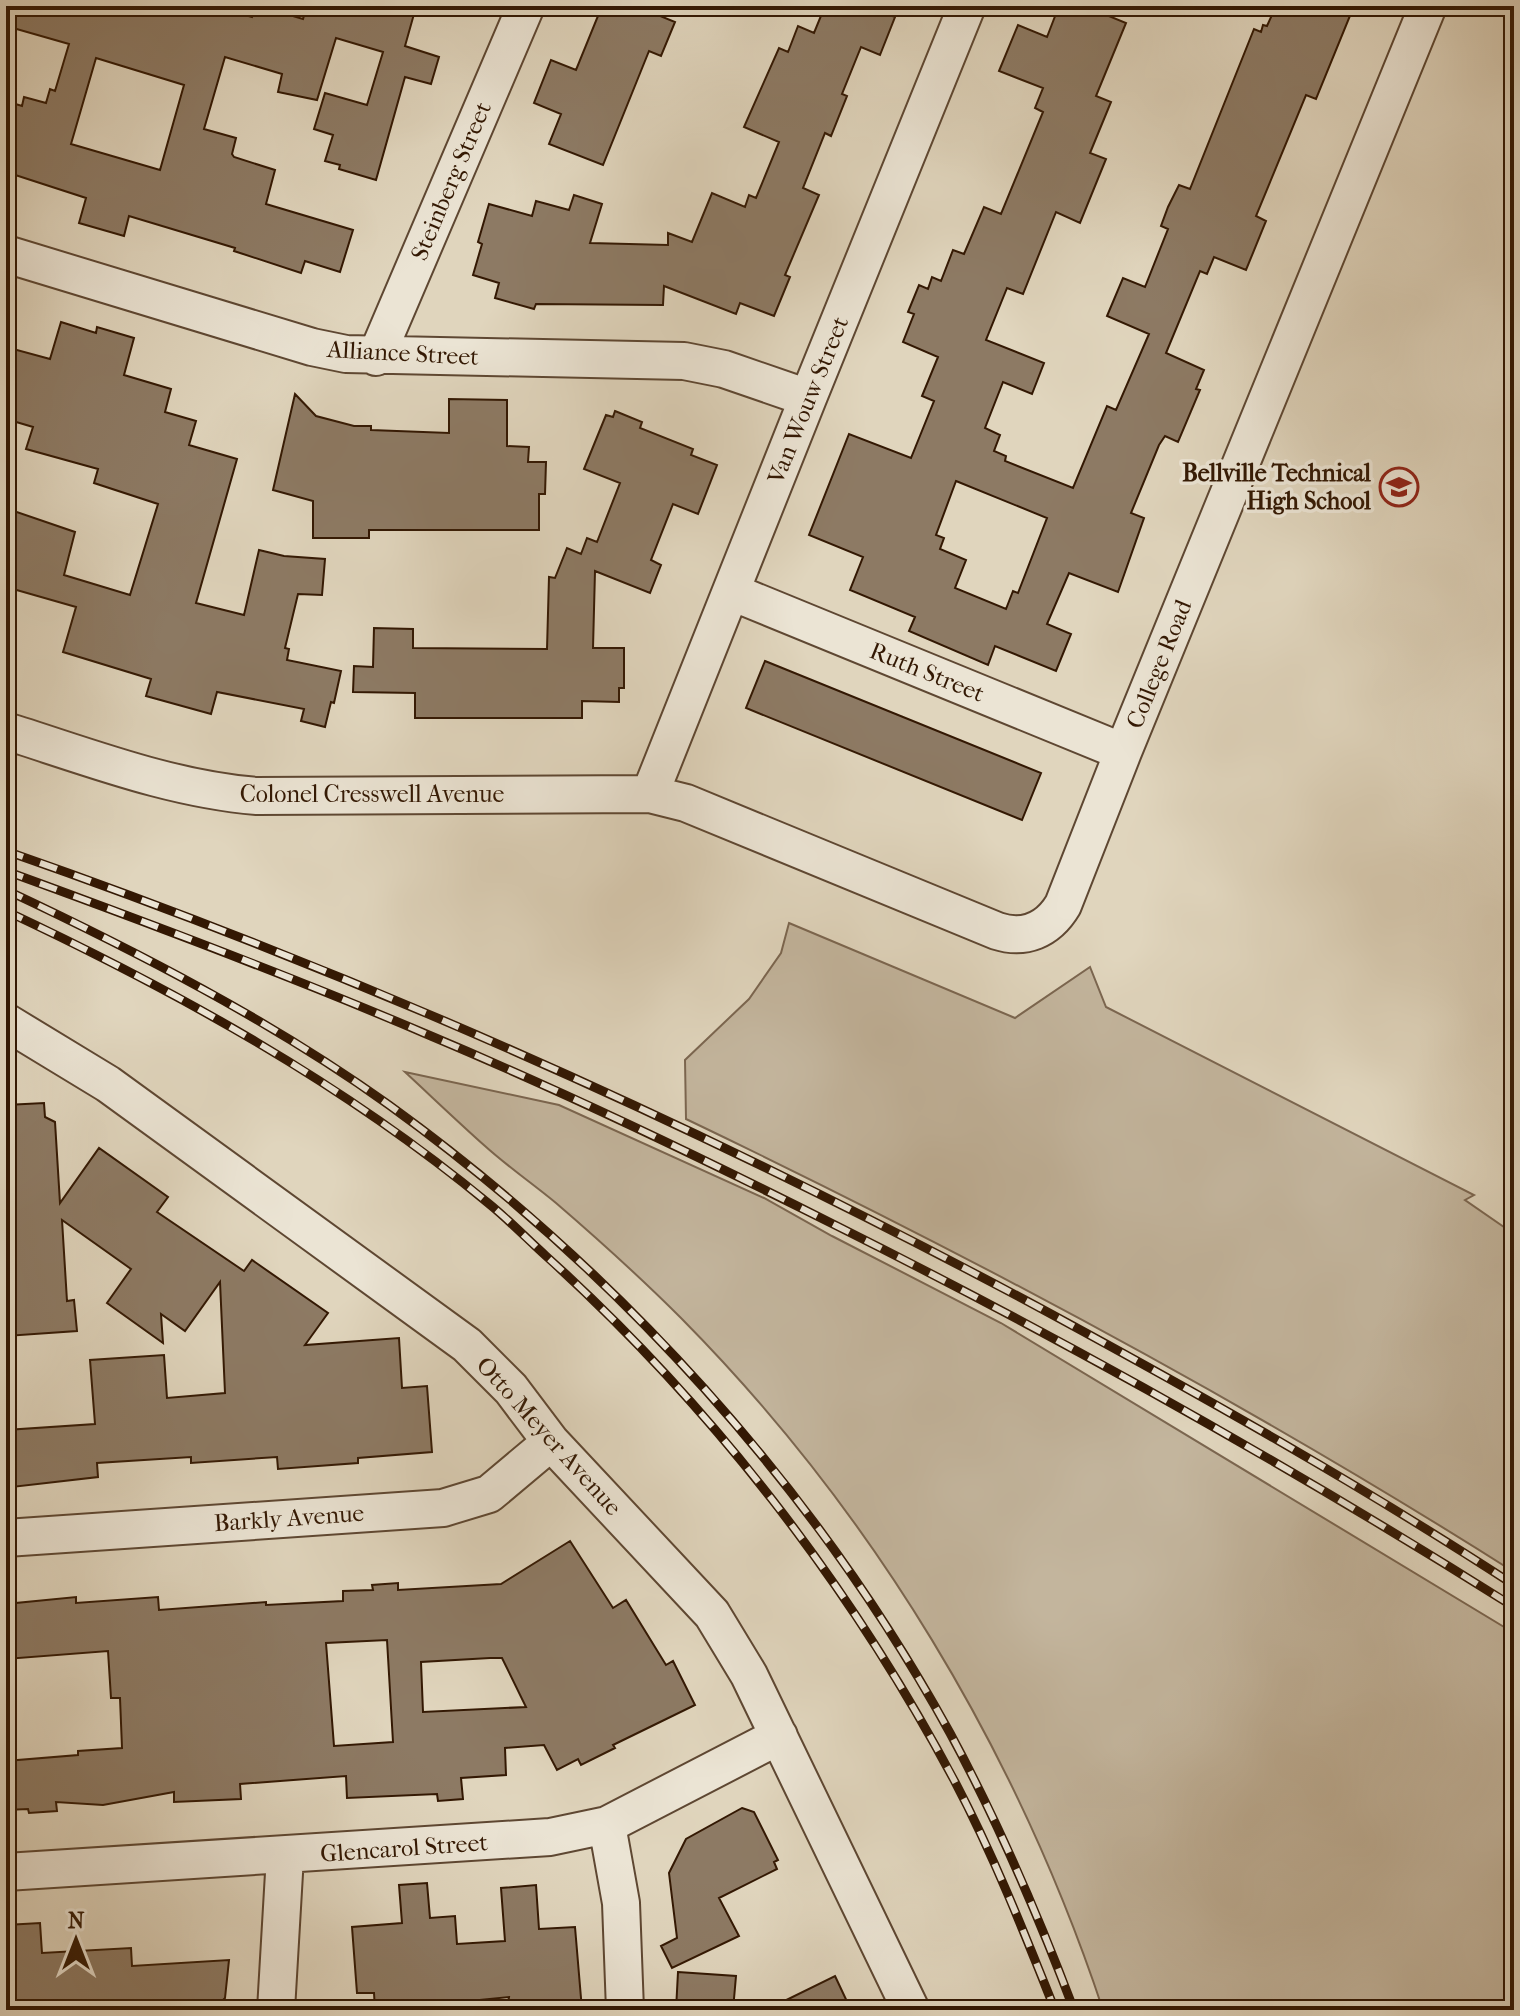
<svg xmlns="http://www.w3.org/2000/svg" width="1520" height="2016" font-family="'IM FELL French Canon',serif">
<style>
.green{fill:#c3b59d;stroke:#7b6650;stroke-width:2}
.building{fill:#8d7a64;stroke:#331803;stroke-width:2;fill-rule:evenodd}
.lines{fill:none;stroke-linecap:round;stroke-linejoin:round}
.minor-casing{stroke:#5e4732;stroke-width:40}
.minor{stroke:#ebe4d4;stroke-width:36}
.rail-casing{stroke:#331803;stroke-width:9}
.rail{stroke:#ebe4d4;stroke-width:6;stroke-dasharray:18;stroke-linecap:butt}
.labels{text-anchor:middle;stroke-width:7;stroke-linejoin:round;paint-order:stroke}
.street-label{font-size:24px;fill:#331803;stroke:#ebe4d4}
.poi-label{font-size:24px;font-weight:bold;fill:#331803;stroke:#ebe4d4;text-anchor:end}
</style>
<rect width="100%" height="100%" fill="#e0d5bd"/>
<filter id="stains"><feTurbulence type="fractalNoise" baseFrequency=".0025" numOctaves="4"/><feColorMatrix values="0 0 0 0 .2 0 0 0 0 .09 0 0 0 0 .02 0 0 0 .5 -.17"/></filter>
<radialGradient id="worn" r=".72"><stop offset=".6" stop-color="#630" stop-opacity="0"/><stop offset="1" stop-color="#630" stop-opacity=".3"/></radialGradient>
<path class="green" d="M789,923l226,95 75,-51 16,40 368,188 -9,5 49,34v338c-266,-169 -544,-317 -828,-453l-1,-59 64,-61 32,-46z
M405,1072l154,33 205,93 68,38 169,87 513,310v377h-411c-86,-259 -230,-498 -422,-692 -40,-40 -82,-78 -125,-115 -23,-19 -49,-37 -71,-57 -27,-24 -53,-49 -80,-74z"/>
<path class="building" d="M6,6h208l38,11 4,-11h3l44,13 4,-13h80l27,8 -9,32 34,11 -8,27 -26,-7 -29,103 -37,-11 1,-4 -15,-4 8,-26 -19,-6 11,-36 42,12 16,-53 -47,-14 -19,62 -39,-8 4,-18 -57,-17 -21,72 32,9 -4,16 2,3 41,13 -9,34 87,26 -13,42 -35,-11 -4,12 -67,-22 1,-3 -106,-32 -5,20 -45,-13 7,-25 -80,-26v-71l16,5 2,-9 22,6 4,-14 5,2 14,-47 -63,-18zM96,58l88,27 -24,85 -89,-26z
M602,6h34l39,16 -14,34 -12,-5 -46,114 -54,-21 12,-30 -27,-11 17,-43 25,10z
M825,6h43l27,11 -15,38 -19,-8 -19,47 5,2 -16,40 -6,-3 -22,55 16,7 -34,80 5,2 -16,39 -34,-13 -4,11 -72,-28 -1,19 -127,-1 -2,5 -39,-11 4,-15 -26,-8 9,-31 -4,-2 11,-38 43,12 4,-15 33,9 5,-15 28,9 -12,39 78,2v-12l24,9 20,-49 33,14 4,-12 7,3 23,-56 -35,-15 35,-79 9,4 10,-26 16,7z
M1059,6h43l-3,6 27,11 -30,73 15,6 -21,51 16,6 -26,64 -24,-11 -33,82 -16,-6 -21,52 58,23 -12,31 -29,-12 -18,46 15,7 -6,16 12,5 -1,5 68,27 34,-82 9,4 33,-76 -42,-18 16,-38 22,9 23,-58 -7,-3 7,-19 11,-22 11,4 64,-160 7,3 2,-7 4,1 9,-20h78l-38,93 -10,-4 -50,121 10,5 -20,49 -32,-13 -7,17 -7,-3 -34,82 38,17 -8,19 4,1 -22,52 -13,-6 -6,9 -28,68 13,5 -26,74 -49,-19 -22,51 24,10 -15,37 -61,-25 -7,19 -79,-34 6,-14 -65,-27 13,-33 -54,-22 40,-101 62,24 23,-57 -12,-5 16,-39 -35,-15 11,-28 -6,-2 11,-27 9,4 4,-12 9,4 12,-31 11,4 20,-47 17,7 42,-102 -8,-4 8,-20 -44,-17 19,-46 29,12zM956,481l91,37 -29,75 -5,-2 -7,18 -51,-21 11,-28 -26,-11 4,-11 -8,-3z
M61,322l35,11 1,-6 37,11 -10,37 47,14 -6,23 31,9 -7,24 48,14 -41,144 48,12 15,-65 25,6 41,3 -3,36 -24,-1 -13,54 4,1 -2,11 54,11 -7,32 -3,-1 -6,25 -24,-6 3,-12 -87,-17 -6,22 -65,-18 5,-17 -88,-27 13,-45 -70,-20v-60l5,-17 64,22 -11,43 66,20 28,-91 -64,-21 4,-14 -72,-20 7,-22 -27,-8v-72l44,12z
M295,394l21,22 38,10h17v4l78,3v-34l58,1v46l22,1 -1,15h18l-1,32h-6v36h-170v8h-56v-37l-40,-11z
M615,411l27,11 -2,6 53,21 -2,6 26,10 -19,49 -25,-10 -22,56 10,5 -11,28 -55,-22 -2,77h31v40h-5v14l-37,-1v17h-167v-25l-62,-1 1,-26 19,1 1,-39 39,1v19l134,1 2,-72 6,1 12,-30 14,6 6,-16 10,4 23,-59 -36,-14 22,-54 7,2z
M765,661l276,112 -19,47 -276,-112z
M44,1103l1,14 10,5 5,81 39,-55 69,49 -11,15 87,59 8,-11 76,53 -23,32 94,-7 3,50 25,-2 5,66 -74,6v5l-80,6 -1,-12 -86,6v-6l-94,6 1,14 -86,10 -1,-8h-5v-49l89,-6 -5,-64 74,-5 3,43 58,-5 -5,-111 -35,49 -24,-17 2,29 -56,-40 24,-34 -69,-49 5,81 7,-1 3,31 -71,5v-130h4l-4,-101z
M570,1541l43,67 13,-8 40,65 7,-4 22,44 -82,40 2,3 -34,17 -3,-6 -21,11 -13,-25 -39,3 1,27 -45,3 2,21 -25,2 -1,-7 -90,4 -1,-22 -106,8 1,15 -67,3v-10l-71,13 -47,-3 1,9 -28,2 -1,-4 -22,1v-49l72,-6v-4l44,-3 -2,-50h-9l-3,-47 -102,8v-55l70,-7v6l82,-6 1,13 107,-8v3l77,-4v-10l30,-1 -1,-5 26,-2v7l103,-6zM387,1640l6,102 -59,4 -8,-103zM490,1658h12l24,49 -103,5 -2,-50z
M742,1808l12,4 24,48 -4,2 3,7 -58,29 20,38 -67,32 -11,-22 16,-8 -8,-65 17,-34z
M427,1883l3,35 25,-2 2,28 48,-3 -4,-53 35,-3 3,44 36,-2 7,83h-75l2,-13 -100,10v3h-34l-1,-17h-17l-5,-66 50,-4 -3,-38z
M40,1923l2,30 89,-5 1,18 97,-6 -4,38 -12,12h-207v-85z
M678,1972l58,4 -3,34h-57z
M835,1976l16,34h-85z"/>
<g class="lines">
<defs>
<path id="minor" d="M6,254l306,93 34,7 338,7 40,8 84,29
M376,357l150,-351
M732,592l391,160
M6,731c83,26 164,58 251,65l393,-2 36,9 311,128c28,9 51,-1 66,-26l60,-153 305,-746
M650,794l158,-396 159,-392
M6,1022l102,62 359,261 44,44 40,53 161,172 37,61 162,335
M6,1538l437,-30 46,-14 62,-52
M607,1825l14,78 4,107
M6,1872l544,-35 57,-12 172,-89
M276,2010l9,-154"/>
</defs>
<use href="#minor" class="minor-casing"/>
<use href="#minor" class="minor"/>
<defs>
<path id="rail" d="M6,851c357,124 702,279 1034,457 161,87 321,177 474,277
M6,871c143,52 285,105 425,165 138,58 273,123 406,190 232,116 458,243 677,381
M6,890c132,62 264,130 383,215 227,164 426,382 561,628 48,89 88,182 124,277
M6,911c170,80 337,172 482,292 20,16 39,36 58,53 165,149 303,327 408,524 39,74 70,152 101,230"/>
</defs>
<use href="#rail" class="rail-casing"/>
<use href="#rail" class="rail"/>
</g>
<defs>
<symbol id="school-ring" viewBox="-11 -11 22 22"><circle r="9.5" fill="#ebe4d4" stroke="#8f2418" stroke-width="1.5"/><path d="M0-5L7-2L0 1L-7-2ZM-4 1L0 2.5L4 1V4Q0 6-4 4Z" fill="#8f2418"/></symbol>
</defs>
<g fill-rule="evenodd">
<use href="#school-ring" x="1377" y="465" width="44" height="44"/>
</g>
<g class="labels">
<g class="street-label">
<text transform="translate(451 181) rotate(-67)" y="8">Steinberg Street</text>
<text transform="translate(403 353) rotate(3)" y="8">Alliance Street</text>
<text transform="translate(808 400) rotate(-68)" y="8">Van Wouw Street</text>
<text transform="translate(1159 664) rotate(-68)" y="8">College Road</text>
<text transform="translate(927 672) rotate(22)" y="8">Ruth Street</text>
<text x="372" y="802">Colonel Cresswell Avenue</text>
<text transform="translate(549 1436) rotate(48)" y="8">Otto Meyer Avenue</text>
<text transform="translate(289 1518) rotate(-4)" y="8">Barkly Avenue</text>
<text transform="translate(404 1848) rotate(-4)" y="8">Glencarol Street</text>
</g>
<g class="poi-label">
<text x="1371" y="481">Bellville Technical<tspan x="1371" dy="28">High School</tspan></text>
</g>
</g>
<rect width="1520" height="2016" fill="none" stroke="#e0d5bd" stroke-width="32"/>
<rect x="8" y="8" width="1504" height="2000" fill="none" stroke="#331803" stroke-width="4"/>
<rect x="16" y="16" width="1488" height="1984" fill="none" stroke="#331803" stroke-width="2"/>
<g transform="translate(76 1940)" stroke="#ebe4d4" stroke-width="6" paint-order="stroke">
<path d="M0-6L14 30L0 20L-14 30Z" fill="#331803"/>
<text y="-12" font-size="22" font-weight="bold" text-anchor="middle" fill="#331803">N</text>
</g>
<rect width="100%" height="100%" filter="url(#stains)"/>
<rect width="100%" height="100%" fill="url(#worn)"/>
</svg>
